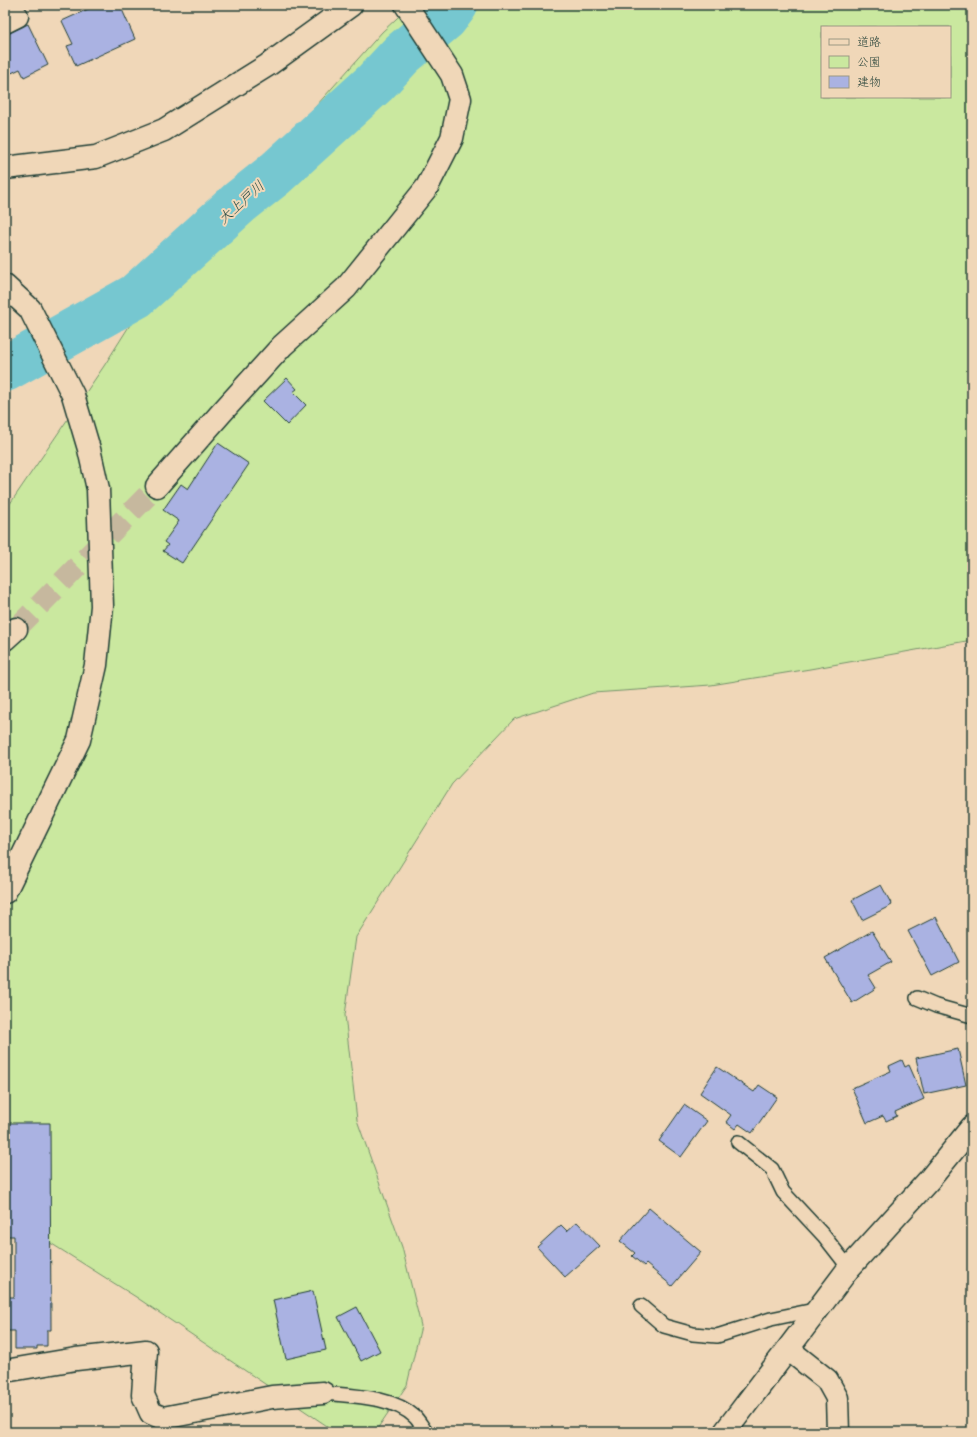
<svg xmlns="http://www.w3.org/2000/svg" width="977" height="1437" font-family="Sriracha,'Klee One',sans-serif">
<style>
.green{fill:#cae89f;stroke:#74926a;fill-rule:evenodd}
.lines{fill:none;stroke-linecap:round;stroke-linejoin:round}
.river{stroke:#76c7d0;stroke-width:46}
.building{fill:#aab2e2;stroke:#1f3d34}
.street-tunnel{stroke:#c6b89e;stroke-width:22;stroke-dasharray:22 11;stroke-linecap:butt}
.lane-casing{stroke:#1f3d34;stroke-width:16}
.street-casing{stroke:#1f3d34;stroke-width:25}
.secondary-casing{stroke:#1f3d34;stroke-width:25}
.lane{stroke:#f0d7b8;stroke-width:13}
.street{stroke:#f0d7b8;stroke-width:22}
.secondary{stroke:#f0d7b8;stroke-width:22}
.labels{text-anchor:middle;stroke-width:4;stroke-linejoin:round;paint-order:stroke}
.water-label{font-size:14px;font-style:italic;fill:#284b44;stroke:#f0d7b8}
</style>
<rect width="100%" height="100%" fill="#f0d7b8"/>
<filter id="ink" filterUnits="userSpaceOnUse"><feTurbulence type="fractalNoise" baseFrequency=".025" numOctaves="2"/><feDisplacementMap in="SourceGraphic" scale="8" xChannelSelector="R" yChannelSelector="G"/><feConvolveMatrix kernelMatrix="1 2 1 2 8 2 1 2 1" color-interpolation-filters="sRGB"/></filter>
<g filter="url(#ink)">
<path class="green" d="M411,5h561v635l-162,29 -99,16 -118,8 -79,26 -62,65 -96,153 -11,78 12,105 45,127 19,79 -14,59 -32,47h-39l-200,-135 -84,-53 -47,-21v-712l99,-145 60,-95 103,-110 115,-129zM822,27h128v70h-128z"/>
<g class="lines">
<path class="river" d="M5,369l131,-73 104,-94 34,-27 101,-92 27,-29 43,-36 10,-13"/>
</g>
<path class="building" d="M97,5h23l15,34 -59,27 -9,-20 6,-2 -11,-23z
M28,24l20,41 -24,12 -4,-8 -15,7v-41z
M287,378l10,11 -4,3 13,13 -19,20 -24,-24z
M218,443l31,21 -67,99 -19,-12 5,-6 -4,-3 15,-21 -16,-11 18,-26 7,5z
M881,885l11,20 -30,15 -10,-20z
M936,917l23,45 -27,14 -24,-45z
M872,931l19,31 -23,13 8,13 -24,15 -27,-45z
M958,1049l8,36 -42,9 -8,-36z
M902,1060l3,7 4,-2 15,34 -29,13 2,4 -11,5 -3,-5 -16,7 -15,-35 39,-17 -2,-5z
M717,1067l37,25 5,-7 18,12 -25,36 -13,-9 -4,5 -9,-7 5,-7 -31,-22z
M684,1105l23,16 -26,36 -22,-16z
M5,1123h45l1,207h-4v16h-10v3h-22v-18h-10v-34h9v-61h-9z
M649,1208l52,44 -29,34 -26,-22 -2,2 -12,-10 3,-3 -15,-12z
M577,1222l23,24 -35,31 -28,-30 24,-22 6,6z
M313,1291l13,59 -40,9 -13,-59z
M357,1307l23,44 -19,10 -23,-44z"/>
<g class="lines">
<path class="street-tunnel" d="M16,629l141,-143"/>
<defs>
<path id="lane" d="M917,998l19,8 36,10
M738,1142l34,27 11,23 41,44 25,32
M641,1306l23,20 29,8 24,2 54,-17 48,-10
M323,1393c29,3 70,3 92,24 4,4 7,10 11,15"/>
<path id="street" d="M5,22l12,-6
M5,168l91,-11 68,-27 104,-65 83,-60
M157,486l66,-75 59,-65 64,-58 81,-101 25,-49 8,-39 -8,-24 -46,-70
M5,639l11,-10
M788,1349l39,31 10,18 1,34
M5,1371l71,-12 70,-8 -3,44 8,18 12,5 109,-21 51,-4
M725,1432l124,-164 80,-88 43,-53"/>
<path id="secondary" d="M5,286l25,23 43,86 16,54 9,40 4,117 -6,59 -17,75 -74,152"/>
</defs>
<use href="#lane" class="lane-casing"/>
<use href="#street" class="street-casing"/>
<use href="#secondary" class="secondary-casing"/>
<use href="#lane" class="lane"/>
<use href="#street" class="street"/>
<use href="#secondary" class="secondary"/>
</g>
</g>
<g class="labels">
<g class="water-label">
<text transform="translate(241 202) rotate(-42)" y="5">大上戸川</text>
</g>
</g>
<rect width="977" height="1437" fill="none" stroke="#f0d7b8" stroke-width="20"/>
<rect x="10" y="10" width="957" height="1417" fill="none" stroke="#1f3d34" stroke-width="1.5" filter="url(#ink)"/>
<rect x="821" y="26" width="130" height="72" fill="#f0d7b8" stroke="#9c9983"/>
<rect x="829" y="39" width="20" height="6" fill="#f0d7b8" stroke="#9c9983"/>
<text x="857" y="46" font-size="12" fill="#1f3d34">道路</text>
<rect x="829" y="56" width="20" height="12" fill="#cae89f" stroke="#9c9983"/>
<text x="857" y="66" font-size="12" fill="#1f3d34">公園</text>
<rect x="829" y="76" width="20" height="12" fill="#aab2e2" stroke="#9c9983"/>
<text x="857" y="86" font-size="12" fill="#1f3d34">建物</text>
</svg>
